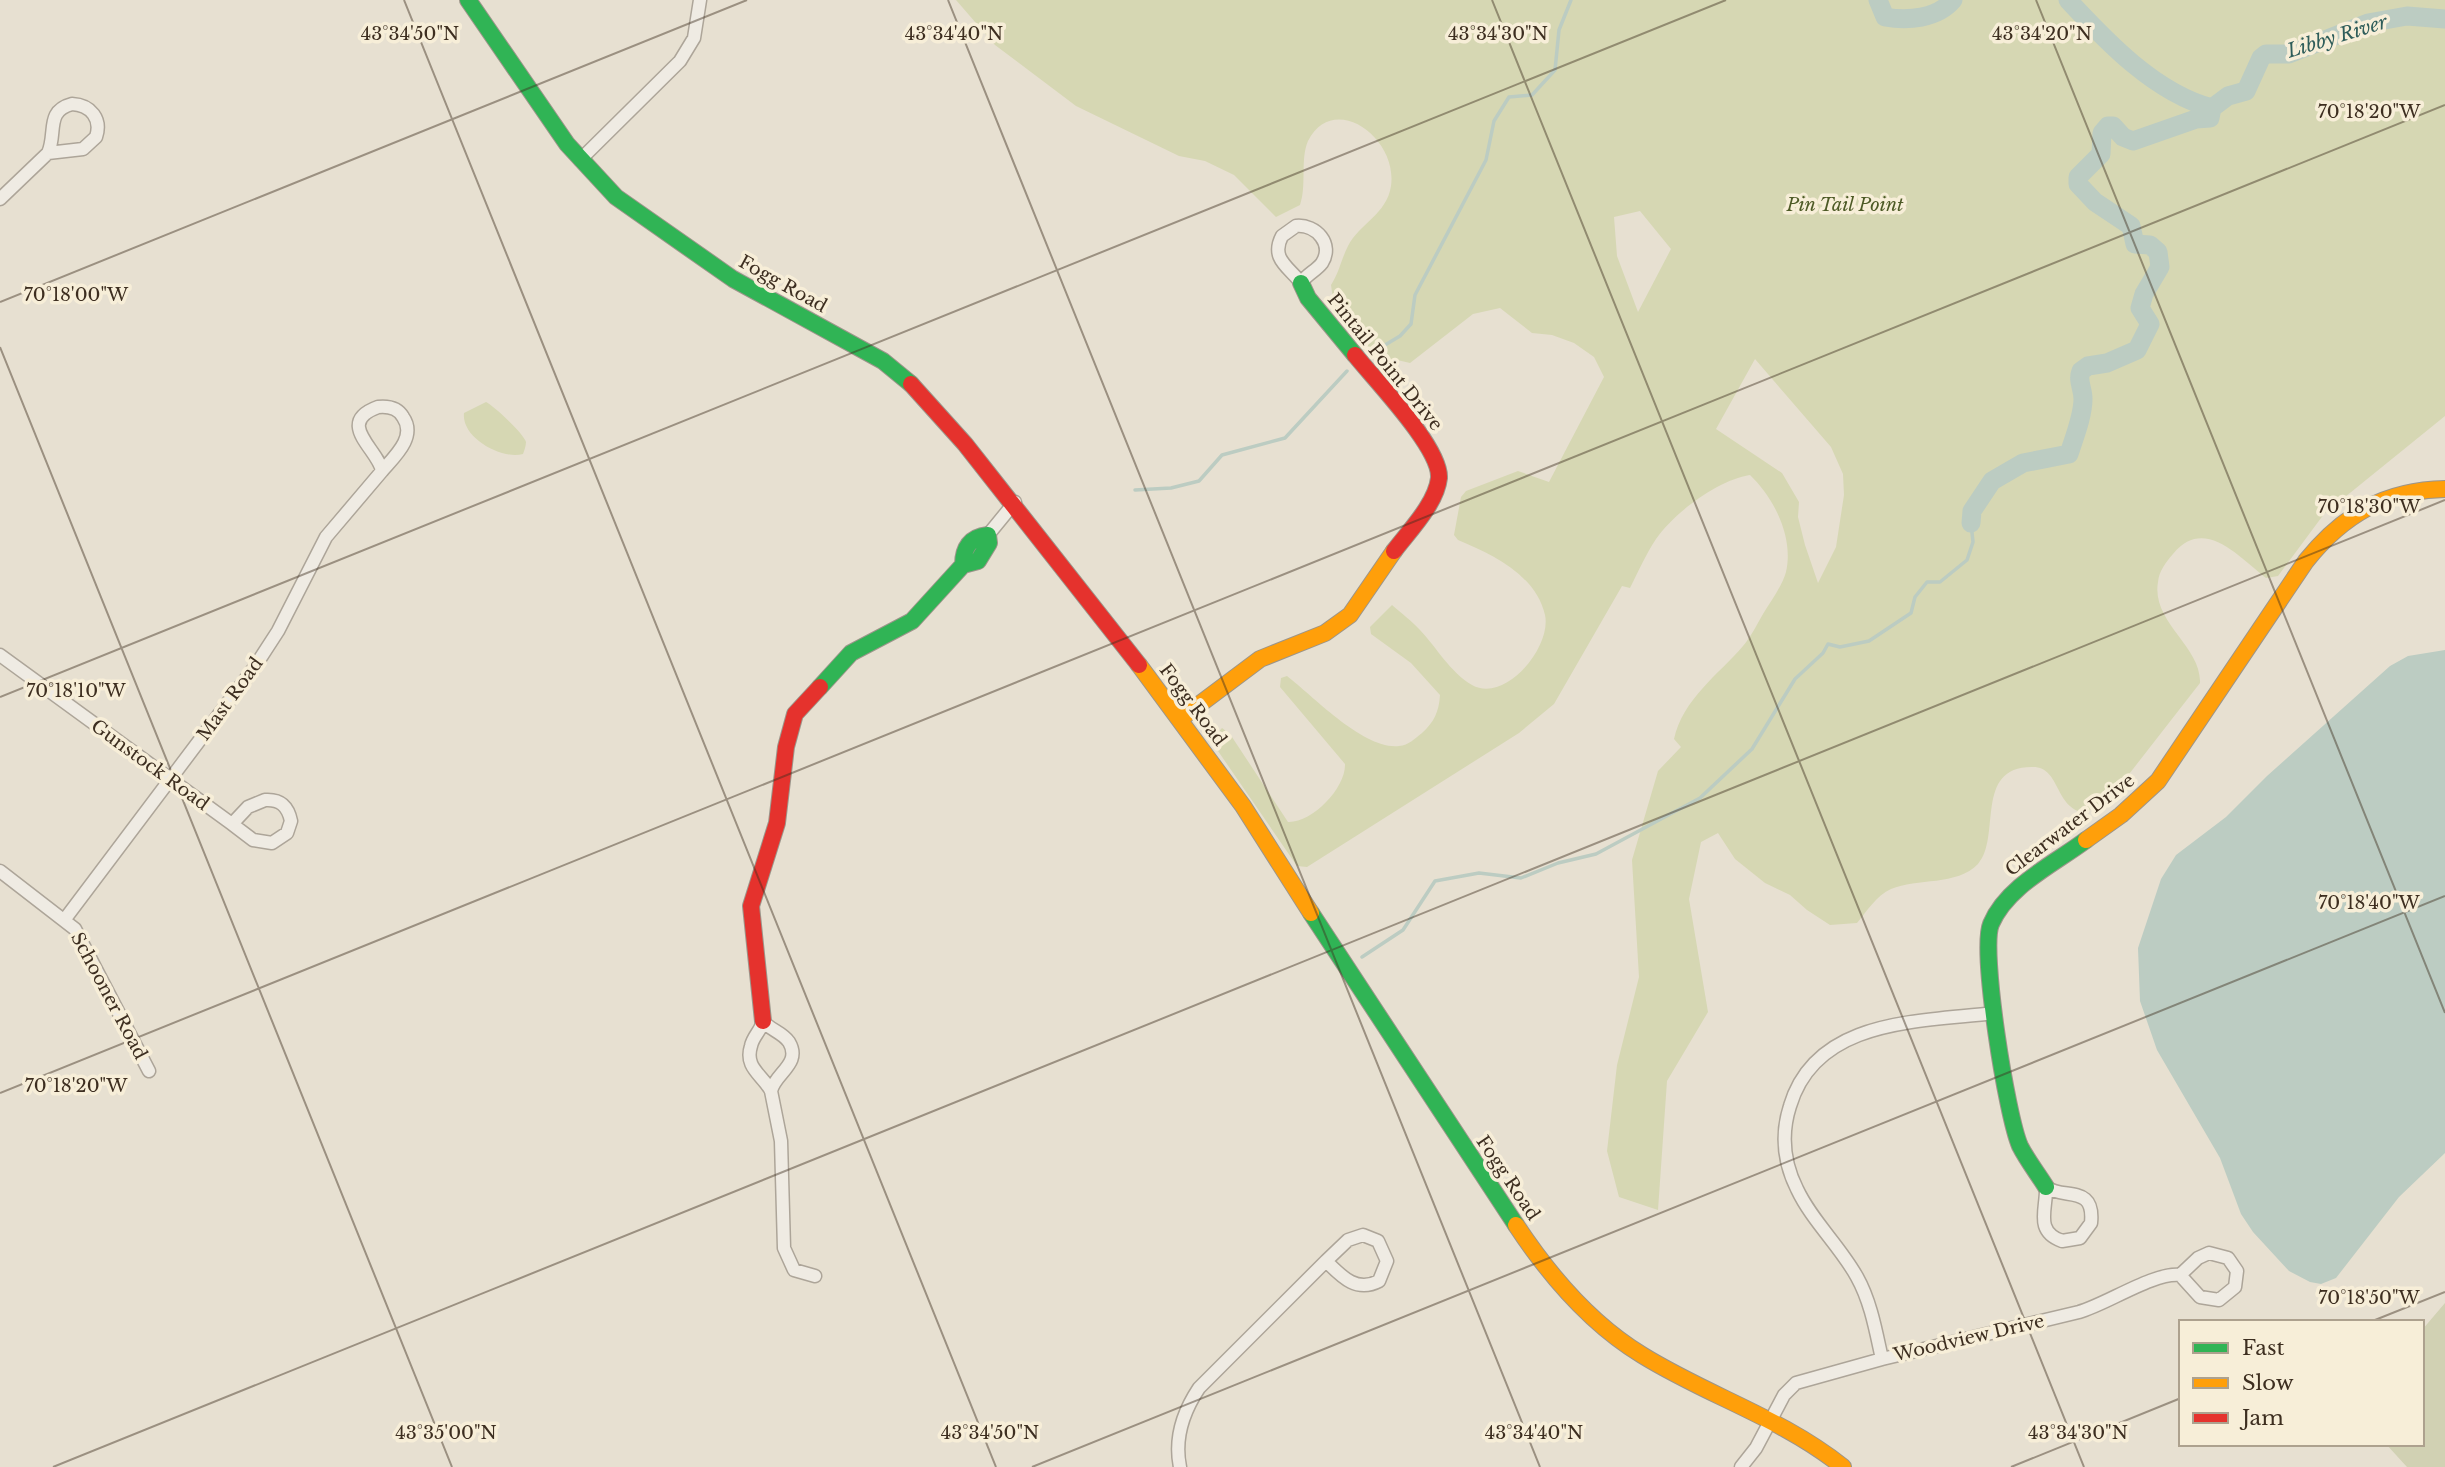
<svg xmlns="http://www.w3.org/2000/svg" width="2445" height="1467" font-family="'Libre Baskerville',serif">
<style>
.green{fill:#d6d7b3;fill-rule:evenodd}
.cemetery{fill:#d1d1b3}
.water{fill:#bcccc2}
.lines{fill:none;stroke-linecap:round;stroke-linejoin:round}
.stream{stroke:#bcccc2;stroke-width:3.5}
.river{stroke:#bcccc2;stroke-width:19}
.street-casing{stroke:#ada599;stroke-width:15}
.fast-casing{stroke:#9c958a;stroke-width:18}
.slow-casing{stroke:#9c958a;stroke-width:18}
.jam-casing{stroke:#9c958a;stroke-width:18}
.street{stroke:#efebe3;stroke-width:12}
.fast{stroke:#30b455;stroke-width:16}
.slow{stroke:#ff9f0a;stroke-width:16}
.jam{stroke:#e5322d;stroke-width:16}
.ticks{fill:none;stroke:#3d2e20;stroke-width:2;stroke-opacity:0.45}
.labels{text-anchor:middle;stroke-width:7;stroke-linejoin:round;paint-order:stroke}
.park-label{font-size:18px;font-style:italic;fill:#4d5a26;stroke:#f7eed8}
.street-label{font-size:18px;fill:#3d2e20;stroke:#f7eed8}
.water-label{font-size:19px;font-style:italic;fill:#2f5d5a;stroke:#f7eed8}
.ticks-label{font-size:18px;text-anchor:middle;fill:#3d2e20;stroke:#f7eed8;stroke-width:7;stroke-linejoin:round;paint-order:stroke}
</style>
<rect width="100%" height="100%" fill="#e7e0d1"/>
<path class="green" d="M956,0h1489v416l-121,98 -46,62 -12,2c-28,-22 -62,-62 -93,-24 -7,8 -14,17 -15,28 -7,40 44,65 42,101l-81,104 -33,26c-32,-4 -25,-46 -53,-46 -60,-1 -31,70 -55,97 -21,22 -61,14 -87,25 -14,6 -25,23 -34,34l-27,2 -23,-15 -17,-15 -25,-12 -30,-24 -17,-26 -17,9 -12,57 19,113 -41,69 -9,129 -39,-13 -12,-46 10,-86 22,-88 -7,-117 26,-89 23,-24 -7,-8c9,-40 44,-64 69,-93 8,-9 14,-22 20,-32 8,-13 19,-28 23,-42 8,-35 -12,-74 -36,-97 -32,5 -75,37 -94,64 -10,15 -18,33 -26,49l-8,-2 -68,118 -35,29 -212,134 -10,-1 -79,-115 -4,-14 8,-9 8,6 58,88c24,1 58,-34 57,-58l-65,-77 1,-9 6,-2c26,20 77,74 112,70 10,-1 15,-7 23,-13 12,-11 17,-21 18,-38l-29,-32 -40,-29 -1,-7 22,-22c9,8 20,16 28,25 17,18 30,42 52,55 33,19 80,-38 73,-70 -9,-40 -53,-61 -87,-75l-4,-5 7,-38 5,-6 52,-20 31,11 55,-105 -10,-20 -20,-14 -22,-8 -20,-2 -32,-25 -27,6 -63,49 -17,-4 -10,10 -54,-66 4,-4 -2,-14c8,-12 10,-25 17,-39 11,-22 39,-32 43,-60 7,-49 -58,-95 -83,-45 -8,18 -1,45 -8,64l-24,12 -42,-42 -29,-14 -26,-5 -103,-50 -81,-61zM1640,211l31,38 -33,63 -21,-56 -3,-39zM1755,359l76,88 12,27 1,21 -8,52 -18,36 -13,-38 -7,-28 1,-15 -17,-29 -66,-44z
M486,402c7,3 38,32 40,40 0,4 -2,9 -3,12 -21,6 -62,-16 -59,-41z"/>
<path class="cemetery" d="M2445,1303v164h-38l-21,-23h36v-114z"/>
<path class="water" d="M2445,650v503l-46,44 -63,81 -15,6 -11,-2 -21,-11 -36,-39 -12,-18 -21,-56 -63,-108 -17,-49 -2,-53 23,-69 15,-24 50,-38 41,-41 123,-110 18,-10z"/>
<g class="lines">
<path class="stream" d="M1375,351l25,-15 11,-12 4,-29 71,-135 8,-39 15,-24 23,-2 23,-25 4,-40 12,-30
M1135,490l36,-2 28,-7 23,-26 63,-17 62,-67
M1362,957l41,-27 32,-49 44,-8 42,5 37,-15 38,-9 104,-56 52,-49 43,-70 28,-26 5,-9 12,3 29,-6 42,-28 4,-16 12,-15h13l27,-22 6,-18 -2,-19"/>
<path class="river" d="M1878,0l7,17c22,4 52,2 68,-17
M2068,0c38,41 87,93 144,108
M2212,108l16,-12 18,-5 15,-33 5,-4h23l79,-31 39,-7 38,3
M1971,523l1,-12 20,-30 31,-18 46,-9c5,-16 14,-38 14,-55 0,-11 -6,-18 -2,-28l7,-5 19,-3 30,-13 13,-26 -10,-16 4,-14 16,-27 -2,-15 -8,-7 -15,-1 -4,-18 -36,-24 -17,-18v-7l23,-23 1,-21 6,-7h5l10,11 10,4 63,-22 14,-1 2,-10"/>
<defs>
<path id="street" d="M72,104c19,1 30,15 24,33l-13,12 -35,4c9,-20 -3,-42 24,-49z
M580,160l100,-99 14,-23 6,-38
M0,199l48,-46
M1296,226c20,-2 38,18 26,37 -6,8 -15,11 -21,20 -12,-16 -31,-24 -19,-47z
M378,407c10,-1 20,1 25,10 14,20 -9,40 -21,54 -3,-21 -48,-48 -4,-64z
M988,535l27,-33
M0,655l232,169
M265,800c15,-1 23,6 26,21l-4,12 -15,10 -19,-3 -21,-16 16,-17z
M0,871l75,58 74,142
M65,919l189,-251 24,-37 48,-94 56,-66
M763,1021c7,9 19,11 26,21 13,22 -14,31 -18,49 -8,-16 -27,-23 -20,-45 2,-10 10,-15 12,-25z
M771,1091l10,50 3,107 10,22 21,6
M2046,1187c18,13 49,-3 45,36l-11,15 -18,3c-28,-10 -15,-32 -16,-54z
M1363,1235l15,6 9,20 -8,20c-23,12 -38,-5 -53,-20l22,-21z
M2209,1253l19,5 9,13 -2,16 -16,13 -19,-3 -20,-22 18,-17z
M1882,1359c-6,-27 -11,-57 -25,-82 -17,-31 -45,-56 -60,-88 -13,-26 -16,-55 -7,-83 26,-88 130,-84 204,-93
M1180,1467c-6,-29 3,-55 19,-79l127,-127
M1741,1467l15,-19 28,-53 12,-12 86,-24 197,-47c28,-8 75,-40 101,-37"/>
<path id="fast" d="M468,0l99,144 49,53 117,82 150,82 28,23
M1301,283l7,15 47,57
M820,687l31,-34 61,-32 51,-56 15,-4 11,-18 -1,-8c-18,2 -25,13 -25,30
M1311,913l205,312
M2046,1187c-8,-13 -19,-27 -26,-41 -13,-29 -40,-196 -29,-222 16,-38 63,-60 95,-84"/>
<path id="slow" d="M1139,665l104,141 68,107
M1180,719l80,-60 65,-26 25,-18 44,-64
M2086,840l35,-25 37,-34 148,-220c37,-46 79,-71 139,-72
M1516,1225c33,50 75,99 126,130 66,41 140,63 201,112"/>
<path id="jam" d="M1355,355c20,25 86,93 84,123 -3,26 -30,53 -45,73
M911,384l54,60 174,221
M763,1021l-12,-115 26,-83 9,-76 9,-33 25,-27"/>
</defs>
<use href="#street" class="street-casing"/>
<use href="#fast" class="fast-casing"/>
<use href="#slow" class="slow-casing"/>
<use href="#jam" class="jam-casing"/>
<use href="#street" class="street"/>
<use href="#fast" class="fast"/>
<use href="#slow" class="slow"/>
<use href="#jam" class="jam"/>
</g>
<path class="ticks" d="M404,0l592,1467M948,0l592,1467M1492,0l592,1467M2036,0l409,1013M0,302l747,-302M0,347l452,1120M0,697l1726,-697M0,1093l2445,-988M2370,1322l75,-30M53,1467l2392,-967M1032,1467l1413,-571M2011,1467l170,-69"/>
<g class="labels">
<g class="park-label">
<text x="1845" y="211">Pin Tail Point</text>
</g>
<g class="street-label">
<text transform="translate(783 284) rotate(29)" y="6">Fogg Road</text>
<text transform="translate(1385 362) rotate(51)" y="6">Pintail Point Drive</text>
<text transform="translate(230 699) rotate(-54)" y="6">Mast Road</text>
<text transform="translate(1193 705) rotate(53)" y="6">Fogg Road</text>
<text transform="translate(150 765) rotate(36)" y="6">Gunstock Road</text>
<text transform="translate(2070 825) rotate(-37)" y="6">Clearwater Drive</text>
<text transform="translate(109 996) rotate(62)" y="6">Schooner Road</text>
<text transform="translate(1508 1178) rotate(56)" y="6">Fogg Road</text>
<text transform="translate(1969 1338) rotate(-13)" y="6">Woodview Drive</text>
</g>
<g class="water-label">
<text transform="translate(2337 36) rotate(-17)" y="7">Libby River</text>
</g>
</g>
<g class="ticks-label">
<text x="954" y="40">43°34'40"N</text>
<text x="1498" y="40">43°34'30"N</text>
<text x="2042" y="40">43°34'20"N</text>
<text x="410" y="40">43°34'50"N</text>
<text x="2369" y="118">70°18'20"W</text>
<text x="76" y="301">70°18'00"W</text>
<text x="2369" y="513">70°18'30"W</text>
<text x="76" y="697">70°18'10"W</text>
<text x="2369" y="909">70°18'40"W</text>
<text x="76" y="1092">70°18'20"W</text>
<text x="2369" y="1304">70°18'50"W</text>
<text x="446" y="1439">43°35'00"N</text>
<text x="990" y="1439">43°34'50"N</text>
<text x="1534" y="1439">43°34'40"N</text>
<text x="2078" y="1439">43°34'30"N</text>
</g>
<rect x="2179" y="1320" width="245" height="126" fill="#f7eed8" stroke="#ada18e" stroke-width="2"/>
<rect x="2193" y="1343" width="35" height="10" fill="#30b455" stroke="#ada18e" stroke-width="2"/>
<text x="2242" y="1355" font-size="21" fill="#3d2e20">Fast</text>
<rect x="2193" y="1378" width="35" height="10" fill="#ff9f0a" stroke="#ada18e" stroke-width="2"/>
<text x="2242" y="1390" font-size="21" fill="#3d2e20">Slow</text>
<rect x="2193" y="1413" width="35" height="10" fill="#e5322d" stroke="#ada18e" stroke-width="2"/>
<text x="2242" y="1425" font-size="21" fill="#3d2e20">Jam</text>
</svg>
